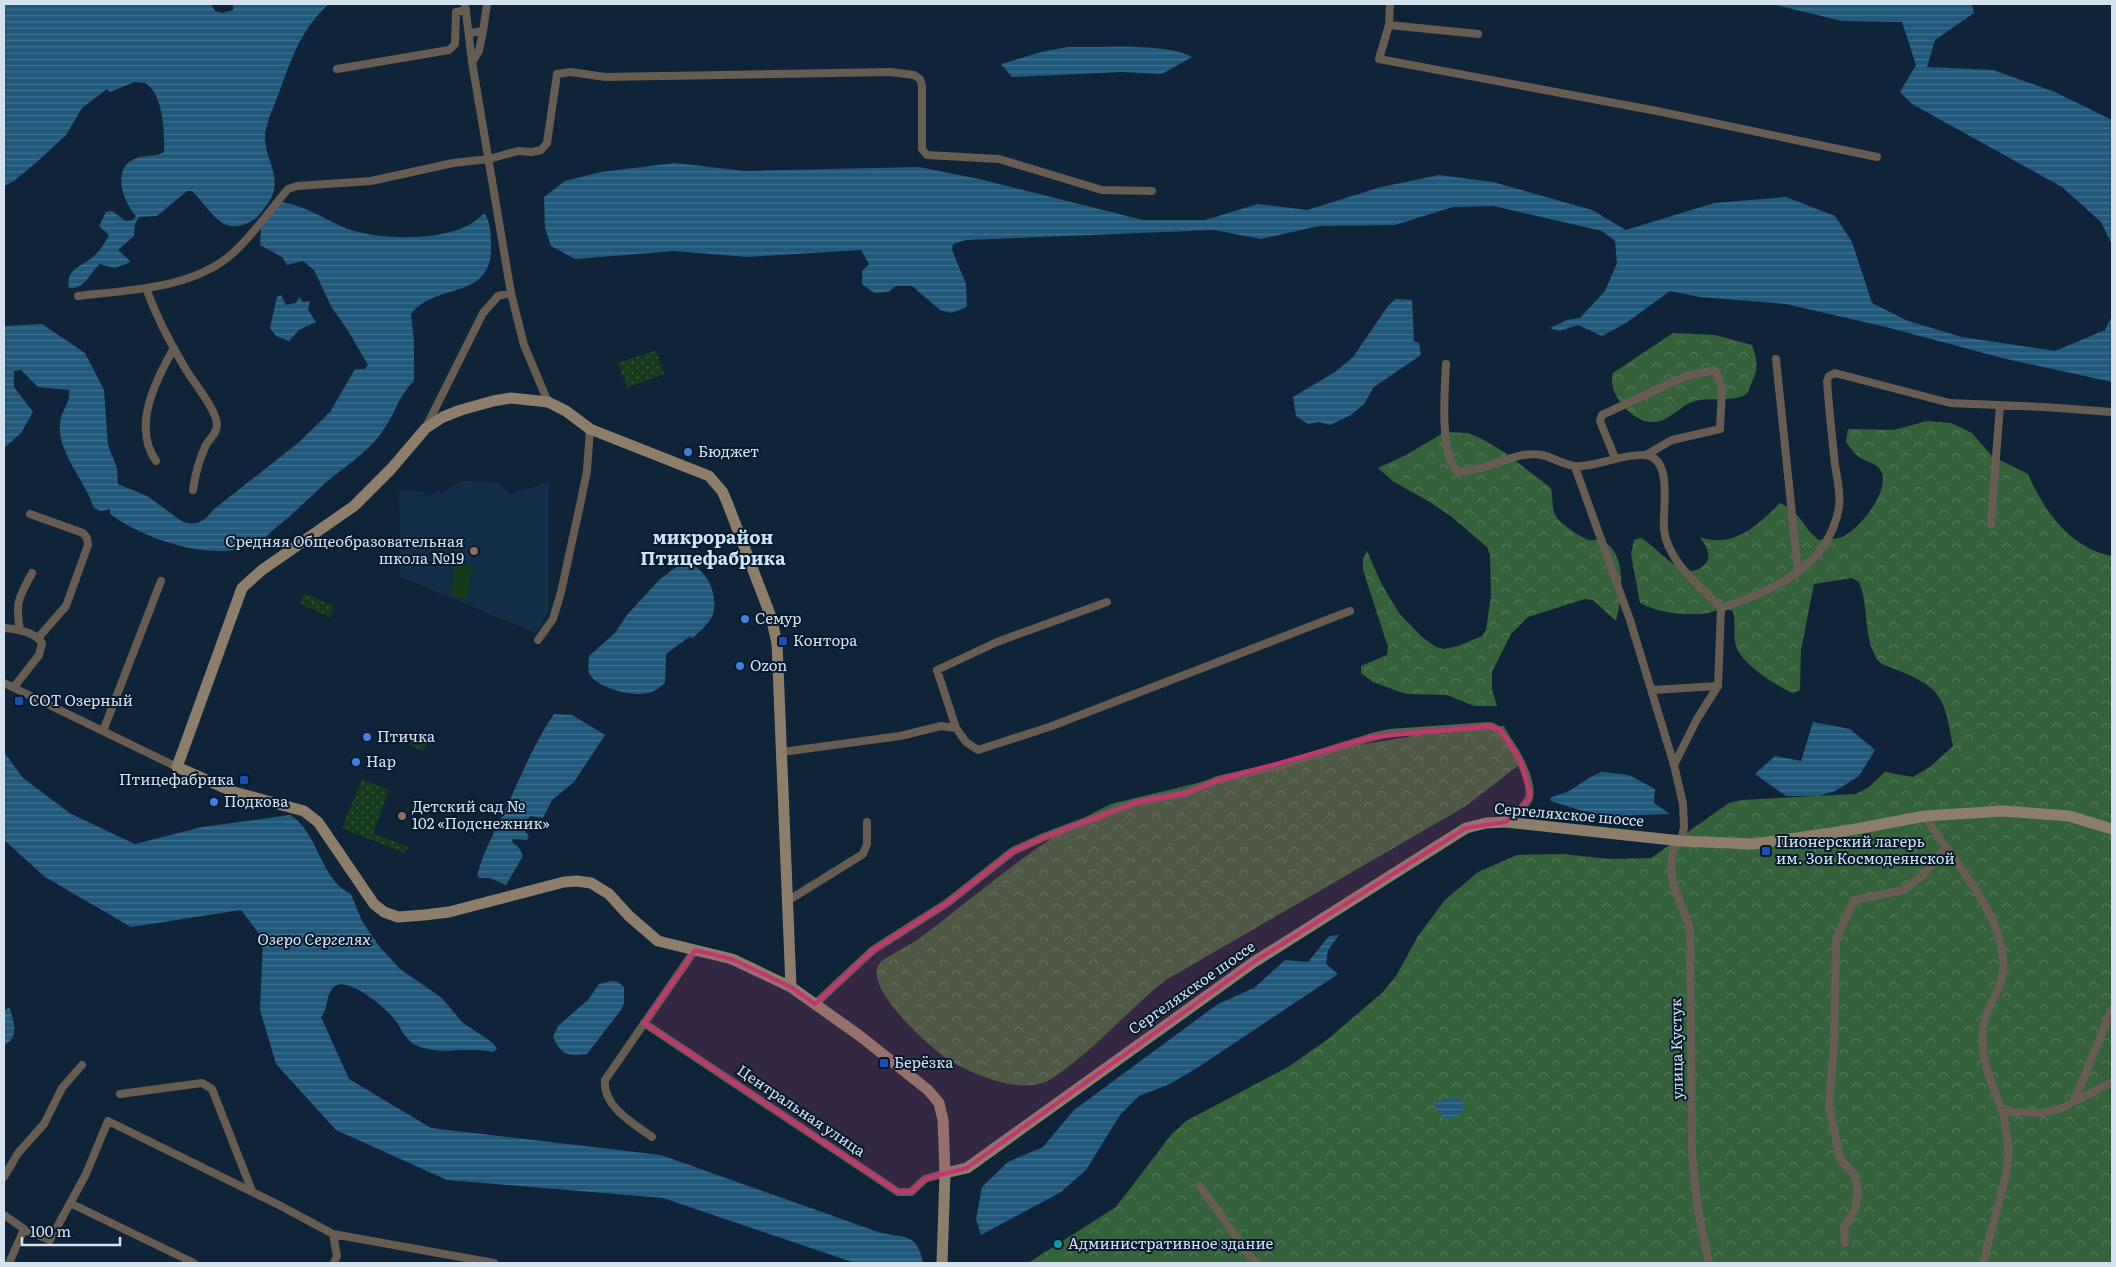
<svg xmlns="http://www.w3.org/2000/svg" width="2116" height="1267" font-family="Literata,serif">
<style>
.built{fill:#132e47}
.green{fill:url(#green-dots)}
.forest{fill:url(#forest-crowns)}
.pitch{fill:#153b1c}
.water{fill:url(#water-rules)}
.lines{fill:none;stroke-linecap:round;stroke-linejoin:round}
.street{stroke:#665c51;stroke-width:8}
.secondary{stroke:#8d7d6b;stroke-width:11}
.marked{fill:#c53671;fill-opacity:0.2;stroke:#c53671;stroke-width:4;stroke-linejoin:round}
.shop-dot{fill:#3f7fe0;stroke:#061a2e;stroke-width:2}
.education-dot{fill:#8d6e63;stroke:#061a2e;stroke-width:2}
.transit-dot{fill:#1a4fb4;stroke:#061a2e;stroke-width:2}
.culture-dot{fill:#0f9aa8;stroke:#061a2e;stroke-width:2}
.labels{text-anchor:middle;stroke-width:4;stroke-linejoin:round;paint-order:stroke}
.poi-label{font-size:15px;fill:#d4e2f0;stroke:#061a2e;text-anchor:start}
.street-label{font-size:15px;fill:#d4e2f0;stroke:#061a2e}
.water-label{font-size:16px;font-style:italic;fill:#d7e6f2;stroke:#061a2e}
.quarter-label{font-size:18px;font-weight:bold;fill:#cfe4fa;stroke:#061a2e}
</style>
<defs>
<pattern id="green-dots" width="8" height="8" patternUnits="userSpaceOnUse" patternTransform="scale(1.25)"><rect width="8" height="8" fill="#153b1c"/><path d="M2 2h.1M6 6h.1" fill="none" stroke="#36573d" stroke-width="1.8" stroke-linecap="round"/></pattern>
<pattern id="forest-crowns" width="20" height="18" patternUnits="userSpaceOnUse" patternTransform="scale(1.25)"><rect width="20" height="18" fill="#34623a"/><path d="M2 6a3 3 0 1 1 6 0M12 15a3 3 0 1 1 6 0" fill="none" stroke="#507857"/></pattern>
<pattern id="water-rules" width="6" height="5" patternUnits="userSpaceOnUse" patternTransform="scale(1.25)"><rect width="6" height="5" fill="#21597b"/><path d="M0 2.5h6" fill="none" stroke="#40718e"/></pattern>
</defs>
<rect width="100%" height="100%" fill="#0f2439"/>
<path class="built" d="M460,481l38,1 12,12 39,-12v128l-13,23 -136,-56 -1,-86h23l7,5 8,-5 4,3z"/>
<path class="green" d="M656,350l8,24 -37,14 -9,-25z
M304,593l30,13 -4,11 -30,-13z
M396,730l32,12 -4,9 -31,-13z
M362,779l27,11 -16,43 35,14 -3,6 -63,-25z"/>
<path class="forest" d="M1673,333l42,2 37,10c5,14 7,23 0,37 -2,3 -2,7 -4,10 -9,12 -42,4 -56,10 -13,5 -23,19 -37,20 -22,2 -49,-29 -42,-49z
M1927,421l24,2 21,10 20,23 36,18c15,35 42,75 84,82v707h-1084l88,-56 55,-72 15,-14 102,-54 40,-28 54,-46 14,-17 22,-40 27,-36 33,-28 39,-17 46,-1 46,5 42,-1 78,-55 13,-3 114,-6 13,-7 16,-15 28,5 18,-11 22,-20c-9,-50 -11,-58 -58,-77 -7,-3 -16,-4 -19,-12 -13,-22 -7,-52 -17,-75l-7,-4 -38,6 -13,66 -1,40 -7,3c-16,-7 -52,-29 -57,-47 -3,-10 0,-23 -3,-35 -11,-5 -20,2 -31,3 -21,1 -43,-1 -62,-11l-9,-49 3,-14 7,-2c17,9 43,47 63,27 10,-9 1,-20 -4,-28 33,12 58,-12 80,-34 24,11 21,24 39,37 7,-1 17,-1 23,-3 17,-7 49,-47 39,-66 -4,-8 -15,-9 -22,-14 -5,-4 -9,-10 -13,-15l2,-13 46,1z
M1445,432l23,1 14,6 22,13 47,36c2,9 0,22 6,30 3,5 26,21 32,22 3,1 7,-1 11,0 29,11 22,58 16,81l-23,-21 -8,-1 -57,18 -17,17 -19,38v17l5,17h-23l-27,-11 -41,-1 -33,-12 -12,-9v-7l26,-11 1,-8 -25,-77v-11l4,-8 14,32 18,30 23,24 14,10 8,2 14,-3 24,-10 4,-6 5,-34 -1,-41 -3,-8 -35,-30 -22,-15 -36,-20 -16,-14 28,-13z
M1504,726l20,35 -58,45 -300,174c-36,28 -65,63 -102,90 -7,5 -14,11 -22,13 -28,9 -66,-8 -90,-21 -19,-11 -89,-74 -73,-98 5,-7 32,-19 41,-26 63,-47 120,-100 191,-134l230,-56 66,-11 14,-6 25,-4z"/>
<path class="pitch" d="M456,563l17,3 -6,33 -16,-3z"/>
<path class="water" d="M4,4h207l4,7 7,2 11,-3v-6h96c-36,32 -41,71 -60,114 -1,4 -3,10 -4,15 -2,28 22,46 1,73 -5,6 -7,11 -13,14 -31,20 -43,-12 -61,-29h-5l-30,25 -18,1 -4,7 -1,12 -16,14 12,11 -1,2 -15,5 -14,-4c-10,8 -15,26 -31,24 -4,-20 15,-22 26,-33 6,-5 10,-13 14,-20l-10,-9 7,-14 6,-1 14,10 7,-1 3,-4c-13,-14 -26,-49 1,-58 8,-3 19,-1 27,-6 1,-19 -1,-59 -19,-69l-10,-1 -25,10 -3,-3 -25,19 -16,27 -27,25 -25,21 -10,5z
M1772,4h200l2,9 -39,27 -8,27 66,3 62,22 57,28v125l-11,-23 -39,-35 -150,-83 -12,-12 16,-27 -14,-43 -60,-1z
M1068,47c30,1 100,-5 124,10l-30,17 -40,-2 -110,5 -11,-13 44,-13z
M675,163l70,8 174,-4 60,12 164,41h62l53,-16 49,6 74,-23 58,-12 54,7 99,28 34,20 88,-27 72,-6 49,19 17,26 20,61 36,18 54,16 93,14 50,-21 7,-14v66l-110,-24 -116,-31 -100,-23 -86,-7 -30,-6 -44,32 -24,13 -24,-11 -19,6 -9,-3 17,-8 13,-2 25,-27 12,-28 -2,-22 -13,-10 -108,-25 -41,1 -58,18 -76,1 -58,13 -47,-9 -248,10 -13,4 -1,6 14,34 1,23 -16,6 -11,-3 -28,-24h-16l-8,6 -14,1 -12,-9v-13l7,-7 -8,-14 -114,7 -72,-6 -100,8 -24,-13 -6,-18 -1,-31 21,-16 36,-9z
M281,202c24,3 44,18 67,27 33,12 112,14 136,-16 7,10 7,22 7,34 1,54 -56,35 -80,67l3,27v40c-16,15 -19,34 -32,51 -16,23 -42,37 -62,56 -14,13 -27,26 -42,38 -8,6 -13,13 -21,17 -41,21 -112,-3 -147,-29v-5l-9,2 -7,-3c-9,-28 -37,-55 -34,-85 1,-13 11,-19 9,-33l-31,-3 -17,-17 -7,1v16l19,25 -12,21 -17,15v-122l38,-2 43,29 19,37 4,55 9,23 1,16 29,12 36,26c14,4 22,-1 30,-12l85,-67 32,-31 25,-43h10l3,-4 -21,-36 -15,-21 -18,-38 -11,-9 -16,4 -5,-8 -22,-12 1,-16z
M281,295l5,10 10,-2 3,-6 4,5 7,-1 -2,9 8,12 -17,8 -10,11 -13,-5 -6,-8 7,-31z
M1395,299l17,1 2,41 5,2 2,12 -47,32 -10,17 -13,11 -21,10 -11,-3 -11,2 -12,-8 -3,-19 42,-25 18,-15 35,-51z
M683,562c22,3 36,31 30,52 -2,8 -14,18 -20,24l-4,-1 -23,17 -1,29c-5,4 -11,9 -17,10 -14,4 -49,-4 -58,-18 -3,-5 -1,-13 -1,-19l26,-23 12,-18 32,-35z
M554,714l18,1 33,20 -31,47 -22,18 -9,18 -12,-2 -10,8 8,13 -2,3 -14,-1 -1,3 7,6 4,8 -17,29 -16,-7h-10l-3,-2c6,-25 19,-46 29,-68 15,-32 28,-65 48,-94z
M1813,722l37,7 25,21 -16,26 -24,15 -16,5h-33l-31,-22 20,-18 26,5z
M4,752l19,26 48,36 64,30 67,-17 88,-12c28,16 30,65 61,79l11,27 17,25 21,23 42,29 20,24 31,21 4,6 -4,3c-26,-6 -55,5 -79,-8 -9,-5 -13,-16 -19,-24 -7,-11 -47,-44 -60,-34 -10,8 -6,23 -14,31l28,62 82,49 230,27 220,78c27,5 36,1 42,30h-68l-192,-65 -216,-18 -111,-50 -60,-66 -16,-54 3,-71 -22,-29 -110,17 -86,-50 -41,-37z
M1602,772l27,3 26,14 -1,14 16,11 -63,2 -28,-6 -28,-9 -1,-3c6,-3 13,-4 19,-7 12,-7 20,-15 33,-19z
M1339,935l-11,15 -2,14 12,10 -141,94 -27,16 -31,12 -19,19 -34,55 -25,22 -80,43 -5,-16 6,-32 26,-25 35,-15 31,-37 144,-106 36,-16 31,-28 23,2 21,-26z
M611,981l7,1 6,5v16l-3,7 -34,44c-19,2 -25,2 -34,-17l5,-11 30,-26 11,-16z
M9,1007c5,13 11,31 -5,38v-33z
M1451,1097l10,2 4,6 -4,9 -11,6 -7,-2 -10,-15z"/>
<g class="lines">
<path class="street" d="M465,4l7,58 39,231 13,52 24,57
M1390,4l-1,21 89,9
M1389,25l-10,34 278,52 220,46
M470,33l13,-2 4,-27
M472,62l7,-11 4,-20
M337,69l112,-19 6,-6 1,-32 10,-2
M146,288c10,28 24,55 39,80 8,14 32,42 32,57 0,9 -8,14 -11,20 -7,15 -11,29 -13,45
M78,296c51,-6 115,-7 155,-43 21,-19 37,-43 55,-64l9,-3 74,-5 82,-18 36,-4 29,-8 14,1 9,-2 6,-7 10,-69 14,-2 34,5 286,-5 23,3 6,4 2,7v63l5,6 72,4 103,31 50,1
M1776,359l22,213
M1446,364c-1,24 -7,88 11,107 17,3 48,-13 66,-16 25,-4 30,7 51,11 14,3 51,-13 71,-11 29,3 17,55 19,74 3,32 36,57 57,79l-3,78 -21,33 -23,46
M426,427l57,-114 15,-17 13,-3
M1615,458l-15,-37 2,-6 84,-39 29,-6 7,18 -2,41 -48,11 -26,15
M156,461c-24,-34 -1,-80 18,-113
M1575,467l55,153 44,145 9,39 1,23 -3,14 -8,8 -2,20 2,15 17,44 2,225 6,58 11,52
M30,514l53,19 4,5 1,7 -22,61 -28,32
M1991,524l9,-119
M1721,608c51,-17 108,-41 118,-101 2,-13 -2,-29 -4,-42 -3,-28 -6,-56 -8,-84l2,-5 6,-3 115,30 94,4 68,5
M4,628c12,1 31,4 38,15l-3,12 -25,32
M20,630c-5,-29 -1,-32 12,-57
M538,640l15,-21 8,-27 19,-87 7,-34 3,-42
M4,683l173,84
M1653,690l65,-4
M956,728l-19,-58 60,-28 110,-40
M103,731l58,-150
M782,752l118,-16 41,-10 15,2 10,14 12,8 74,-24 298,-115
M1925,816c26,43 74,92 78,143 2,27 -9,34 -17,57 -11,32 5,67 17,96l39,1 18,-4 52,-27
M789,900l74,-46 4,-10v-22
M815,1004l58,-54 74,-47 66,-52 31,-14 93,-35 49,-9 32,-13 60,-14 94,-29 18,-4 99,-7c17,1 48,58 39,74 -5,9 -15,16 -22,22
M644,1023l254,169h13l14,-13 20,-6
M120,1094l82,-11 10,6 40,102
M2074,1101l38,-92
M652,1137c-18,-13 -50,-31 -47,-57l90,-130
M4,1177l14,-24 26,-29 18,-36 20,-23
M1200,1186l49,69 8,8
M70,1203l124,60
M4,1215l23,16 23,9 36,-66 22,-53 171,84 54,29 161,29
M333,1234l4,22 -3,7
M1845,1243l-1,-15 11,-19 3,-18 -4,-17 -14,-15 -11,-53 5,-61 2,-106 18,-39 50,-10 19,-15 22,-26
M9,1263l15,-34
M1983,1263l23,-88 3,-24 -6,-39"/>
<path class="secondary" d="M791,987l-14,-344 -6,-26 -44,-115 -5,-11 -13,-15 -119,-47 -24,-18 -18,-9 -37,-4 -18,3 -32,9 -18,7 -17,11 -35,41 -37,37 -92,64 -20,18 -65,179 57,25 70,19 14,11 56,82 10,8 14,5 26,-2 25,-3 115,-30 13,-1 14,2 18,11 20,22 29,25 74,18 59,28 69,49 68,54 11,13 4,17 2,53 -3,90
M945,1173l22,-5 287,-206 212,-134 20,-5 20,-1 175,19 72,3 92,-13 80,-15 78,-5 66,5 43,13"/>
</g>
<path class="marked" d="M1489,726l11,3 20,31 10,33 -1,6 -23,23 -40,6 -212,134 -287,206 -42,11 -14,13h-13l-254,-169 51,-73 37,9 59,28 24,17 58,-54 74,-47 66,-52 31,-14 93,-35 49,-9 32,-13 154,-43z"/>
<g class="shop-dot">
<circle cx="688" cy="452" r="5"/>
<circle cx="745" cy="619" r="5"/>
<circle cx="740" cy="666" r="5"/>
<circle cx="367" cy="737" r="5"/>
<circle cx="356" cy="762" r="5"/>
<circle cx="214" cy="802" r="5"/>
</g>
<g class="education-dot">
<circle cx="474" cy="551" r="5"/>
<circle cx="402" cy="816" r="5"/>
</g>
<g class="transit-dot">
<rect x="778" y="636" width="10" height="10" rx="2.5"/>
<rect x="14" y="696" width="10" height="10" rx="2.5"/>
<rect x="239" y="775" width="10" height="10" rx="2.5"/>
<rect x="1761" y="846" width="10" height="10" rx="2.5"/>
<rect x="879" y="1058" width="10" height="10" rx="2.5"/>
</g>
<circle class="culture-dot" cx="1058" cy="1244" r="5"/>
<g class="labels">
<g class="poi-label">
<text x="698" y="457">Бюджет</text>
<text x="464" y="547" text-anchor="end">Средняя Общеобразовательная<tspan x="464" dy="17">школа №19</tspan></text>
<text x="755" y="624">Семур</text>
<text x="793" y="646">Контора</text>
<text x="750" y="671">Ozon</text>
<text x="29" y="706">СОТ Озерный</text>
<text x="377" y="742">Птичка</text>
<text x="366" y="767">Нар</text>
<text x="234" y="785" text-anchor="end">Птицефабрика</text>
<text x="224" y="807">Подкова</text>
<text x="412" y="812">Детский сад №<tspan x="412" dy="17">102 «Подснежник»</tspan></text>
<text x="1776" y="847">Пионерский лагерь<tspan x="1776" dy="17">им. Зои Космодеянской</tspan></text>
<text x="894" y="1068">Берёзка</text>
<text x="1068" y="1249">Административное здание</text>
</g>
<g class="street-label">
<text transform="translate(1569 815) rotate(5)" y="5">Сергеляхское шоссе</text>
<text transform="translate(1192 988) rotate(-35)" y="5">Сергеляхское шоссе</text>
<text transform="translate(1677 1049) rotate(-91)" y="5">улица Кустук</text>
<text transform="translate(801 1111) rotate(34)" y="5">Центральная улица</text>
</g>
<g class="water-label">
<text x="314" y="945">Озеро Сергелях</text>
</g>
<g class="quarter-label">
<text x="713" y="544">микрорайон<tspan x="713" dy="21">Птицефабрика</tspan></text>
</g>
</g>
<rect width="2116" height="1267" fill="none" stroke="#d4e2f0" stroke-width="10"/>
<path d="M22 1237v8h98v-8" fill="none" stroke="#d4e2f0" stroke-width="2.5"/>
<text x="30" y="1237" font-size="15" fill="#d4e2f0" stroke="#061a2e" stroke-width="4" paint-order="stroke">100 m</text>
</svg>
